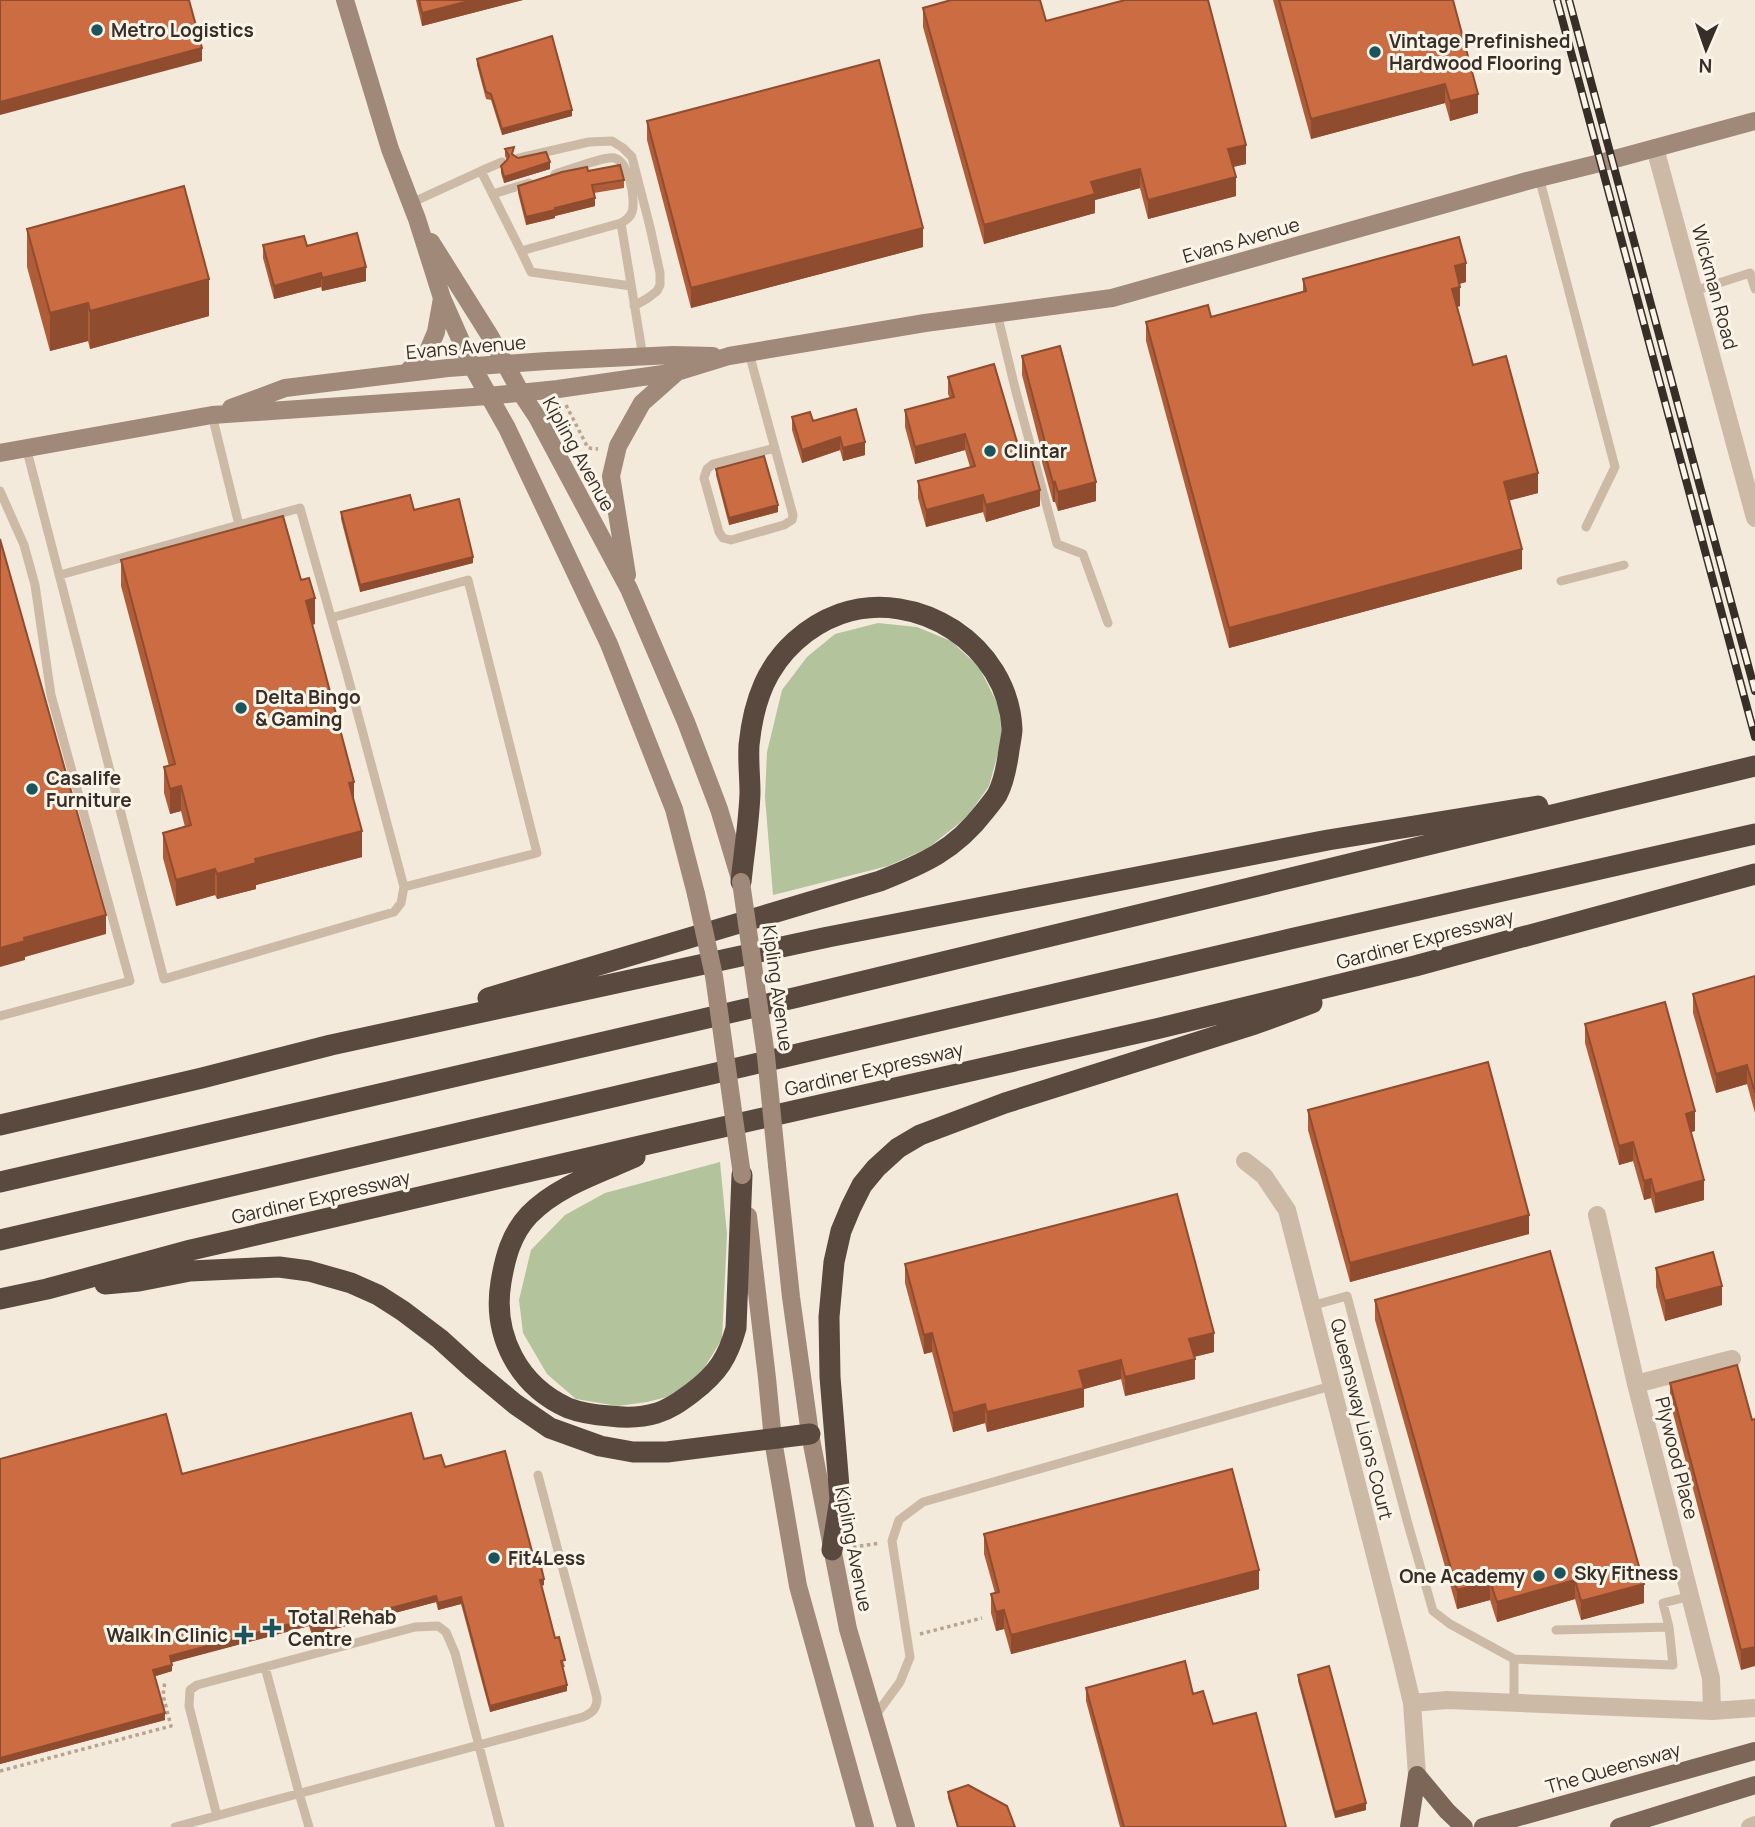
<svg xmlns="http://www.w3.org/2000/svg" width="1755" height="1827" font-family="Manrope,sans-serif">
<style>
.green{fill:#b3c39b}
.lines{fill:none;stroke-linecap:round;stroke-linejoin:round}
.path{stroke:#b8a491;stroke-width:3.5;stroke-dasharray:3.5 3.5;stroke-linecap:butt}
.lane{stroke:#ccbaa7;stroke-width:9}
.street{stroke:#ccbaa7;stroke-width:18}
.secondary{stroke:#a08978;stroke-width:18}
.primary{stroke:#7b6658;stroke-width:18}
.highway{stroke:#5a493f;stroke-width:21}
.rail-casing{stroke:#382e28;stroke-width:8}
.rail{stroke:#fbf4e9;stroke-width:5;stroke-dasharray:16;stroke-linecap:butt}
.secondary-bridge{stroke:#a08978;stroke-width:18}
.wall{fill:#af5d39}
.shaded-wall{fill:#8f4c2e}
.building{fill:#cc6c42;stroke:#8f4c2e;stroke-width:2}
.poi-dot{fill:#1b545c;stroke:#fbf4e9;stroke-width:2.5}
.labels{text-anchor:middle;stroke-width:6;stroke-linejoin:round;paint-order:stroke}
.poi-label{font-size:19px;font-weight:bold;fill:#382e28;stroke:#fbf4e9;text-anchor:start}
.street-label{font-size:19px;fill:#382e28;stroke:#fbf4e9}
</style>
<rect width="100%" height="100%" fill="#f3eadc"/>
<path class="green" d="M878,623l39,4 34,14 28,26 20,40 3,32 -13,47 -22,31 -39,31 -40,18 -115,29 -8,-98 2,-45 15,-62 25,-33 28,-23z
M720,1162l7,72 -5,105 -24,39 -31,19 -20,5 -29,4 -42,-7 -29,-25 -24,-41 -4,-33 12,-50 34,-35 40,-22z"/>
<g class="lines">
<path class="path" d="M566,405l22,43 10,1
M853,1547l27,-4
M920,1634l62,-16
M0,1771l171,-45 -8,-31 2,-14"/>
<path class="lane" d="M519,158l70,-16 23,-1 11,7 9,9 18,70 10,46v12l-3,6 -9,7 -14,8
M481,171l21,-9
M555,174c12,-3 49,-18 59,-16 15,3 22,42 18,54 -2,6 -6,8 -11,11
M1539,177l76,290 -29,60
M493,194l36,-11
M411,203l70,-32 40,80
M631,286l-100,-14 -10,-21 100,-28 22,134
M1694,291l56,-18 5,16
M997,313l18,75 42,156 26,10 25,69
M749,353l44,162 -1,5 -8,5 -53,15 -8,-2 -4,-6 -15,-54 3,-9 6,-5 62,-16
M212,415l27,110
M26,447l138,532 230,-67 7,-9 3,-16 -58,-217 -46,-162 -240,67
M0,491l24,54 11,40 16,110 79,286 -130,35
M1561,581l63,-16
M331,618l137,-38 69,273 -133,34
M1311,1306l36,-10 61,228 25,87 17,13 64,35
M1669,1627l-6,-24 28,-7
M265,1667l34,126 10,34
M1514,1703v-44l159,6 -4,-38 -113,3
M875,1716l25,-34 10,-25 -18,-116 7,-21 24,-18 408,-116
M217,1816l-28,-110 1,-16 7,-5 218,-58 23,-1 8,6 9,21 45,174
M175,1827l408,-110c9,-4 14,-8 14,-19l-59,-223"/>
<path class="street" d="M1655,148l100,370
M1245,1161l19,15 23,34 114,447 11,46 5,72
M1597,1215l39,169 75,294 1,33
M1636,1384l96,-25
M1412,1703l35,-3 265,11 43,-3
M1750,1827l5,-2"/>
<path class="secondary" d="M345,0l45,149 27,70 25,79 30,68 35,62 102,216 65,165 22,85
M431,242l59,94 31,57 16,24 92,172 57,133 33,87 21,70
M406,373l22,-22 8,-19 6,-34
M231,408l54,-20 163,-20 99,-7 126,-6 40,1
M0,453l212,-38 276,-19 70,-7 119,-17 52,-16 196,-33 187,-25 415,-117 73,-18 155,-42
M627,575l-16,-99 7,-30 24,-43 35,-31
M777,1165l14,132 19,137 27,139 11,56 58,198
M748,1216l19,162 6,62 25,146 67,241"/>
<path class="primary" d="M1417,1775l30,36 17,16
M1409,1827l8,-52
M1483,1827l272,-76
M1619,1827l136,-42"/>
<path class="highway" d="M488,998l392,-117c43,-17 75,-31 104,-69 4,-5 9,-11 13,-17 7,-13 10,-30 12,-45 1,-7 3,-15 3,-21 -4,-84 -95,-142 -172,-115 -33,12 -61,37 -76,70 -8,18 -13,41 -15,61 -1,16 1,32 1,48 -1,29 -6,60 -9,89
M0,1125l202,-47 129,-33 497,-108 500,-97 210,-34
M635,1157c-36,16 -78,29 -106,58 -18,19 -24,43 -28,67 -9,54 18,104 67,126 13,5 28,7 42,8 16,2 31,2 47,-3 14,-4 25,-13 36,-21 25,-19 35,-35 43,-64l6,-153
M0,1182l798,-185 957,-231
M0,1240l1290,-301 465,-105
M105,1284l34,-3 51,-10 89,-4 30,4 42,12 27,12 25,16 37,28 33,30 42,35 35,24 50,18 33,6h34l143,-18
M0,1299l47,-10 144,-39 492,-114 477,-108 255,-62 340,-92
M832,1550l8,-51 -10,-122 -1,-60 5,-55 7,-31 10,-24 11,-22 14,-17 22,-20 22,-13 85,-32 250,-79 57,-21"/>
<defs>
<path id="rail" d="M1557,0l198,737
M1569,0l186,691"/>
</defs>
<use href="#rail" class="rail-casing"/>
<use href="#rail" class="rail"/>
<path class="secondary-bridge" d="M741,882l25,174 11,109
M696,894l18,82 28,199"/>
</g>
<path class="wall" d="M416,0h107l-101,26z
M1273,0h180l25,113 -28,8 -5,-18 -134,36z
M923,8l123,13 200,143 -13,3 3,29 -88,23 -8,-31 -45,12v13l-111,31 -61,-217z
M477,59l95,57 -70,19 -11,-35 -5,-1 -9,-34z
M647,121l276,126 -232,61 -44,-168z
M505,149l13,9 32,11 -46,14 -3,-10v-7l6,-6 -2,-4z
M588,171l36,9v8l-30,5 1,13 -40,10v2l-29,7 -8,-32v-7z
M27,229l182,87 -119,33 -2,-8 -38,10 -23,-84z
M263,245l44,1 59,35 -44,10 -1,-4 -47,12 -11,-41z
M1303,279l163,3 -7,2 1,22 -3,1 16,58 65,128 -29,7 13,69 -293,79 -83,-307v-19l65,-5 92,-25z
M1022,356l74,145 -38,10 -3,-9h-2l-11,-40v-9l-20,-78z
M948,377l72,75 20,54 -54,16 -3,-10 -57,15 -8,-29v-17l52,-14 -5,-17 -50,14 -10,-37v-17l45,-12 -2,-4z
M792,417l21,4 52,34 -22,6 -3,-11 -38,13 -10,-33z
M716,469l62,43 -49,13 -13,-50z
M341,512l132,51 -113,29 -19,-73z
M121,560l180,20 14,44 -3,1 42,179 8,53 -106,28v4l-39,10 -2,-4 -39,11 -13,-48v-25l22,-6 -4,-16 -11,3 -6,-21v-26l5,-1 -48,-180z
M1755,976v137l-8,-29 -31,9 -23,-80v-19z
M1585,1024l110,107 -4,1 13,68 -49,13 -4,-15 -7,2 -11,-39 -14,4 -34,-122z
M1308,1110l221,124 -179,48 -42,-152z
M905,1264l309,88 -20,5 1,22 -70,17 -4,-17 -37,10v18l-97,25 -2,-9 -32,9 -21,-80 -8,2 -19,-71z
M1656,1268l66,37 -57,16 -9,-34z
M1375,1300l269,303 -63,17 -6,-21 -78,23 -7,-22 -33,9 -82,-289z
M1670,1383l82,37 -11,250 -71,-268z
M0,1459l182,15 242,-15 21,8 88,88 11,30 -3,1 14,52 10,29h-2l4,24 -77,21 -29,-108 -23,6 -2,-8 -124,33 -3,-9 -137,36v9l-17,5 10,44 -165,44z
M984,1534l275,55 -248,65 -7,-25 -8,2 -5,-18v-19l4,-1 -11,-39z
M1298,1675l68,135 -31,8 -37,-137z
M1086,1688l107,6 20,30 73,103h-166l-34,-126z
M948,1792l67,35h-58l-9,-29z"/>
<path class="shaded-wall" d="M473,0h50l-101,26v-13z
M202,48v13l-202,54v-13z
M1445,84v19l-134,36v-20z
M1478,94v19l-28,8v-20z
M572,110v6l-70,19v-6z
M1246,145v19l-18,4v-19z
M550,162v7l-46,14v-6z
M1140,169v19l-45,12v13l-111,31v-19l107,-43z
M1236,177v19l-88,23v-19z
M595,198v8l-40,10v2l-29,7v-8l29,-9z
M923,228v19l-232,61v-20z
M1466,263v19l-11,3v-19z
M366,267v14l-44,10v-13z
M321,273v14l-47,12v-13z
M209,279v37l-119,33v-38z
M1460,287v19l-8,2v-19z
M88,303v38l-38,10v-38z
M965,434v16l-50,14v-17z
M840,437v13l-38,13v-13z
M865,442v13l-22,6v-13z
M1538,473v20l-34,9v-20z
M1055,482v20h-2v-19z
M1096,482v19l-38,10v-19z
M1040,490v16l-54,16v-17z
M983,495v17l-57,15v-17z
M778,505v7l-49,13v-7z
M1522,549v20l-293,79v-20z
M473,557v6l-113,29v-7z
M315,598v26l-9,2v-25z
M354,782v26l-5,-25z
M181,786v25l-11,3v-25z
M362,831v26l-106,28v4l-39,10v-25l38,-15z
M215,869v26l-39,11v-26z
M106,915v19l-81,23v3l-25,7v-19l24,-10z
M1747,1065v19l-31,9v-19z
M1695,1111v20l-9,2v-19z
M1633,1142v19l-14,4v-19z
M1651,1179v19l-7,2v-19z
M1704,1180v20l-49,13v-19z
M1529,1215v19l-179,48v-19z
M1722,1286v19l-57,16v-20z
M932,1333v19l-8,2v-19z
M1214,1333v19l-25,6v-19z
M1195,1359v20l-70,17v-19z
M1121,1360v19l-37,10v18l-97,25v-20l92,-41z
M985,1404v19l-32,9v-19z
M1259,1570v19l-248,65v-19z
M544,1579v6l-4,1v-6z
M1575,1580v19l-78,23v-20z
M1490,1581v19l-33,9v-19z
M1644,1584v19l-63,17v-19z
M436,1596v6l-124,33v-6z
M461,1597v7l-23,6v-7z
M1004,1610v19l-8,2v-19z
M309,1619v7l-139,37v-7z
M1755,1647v19l-14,4v-20z
M172,1665v6l-19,6v-7z
M567,1685v6l-77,21v-6z
M165,1713v7l-165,44v-6z
M1366,1803v7l-31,8v-6z"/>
<path class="building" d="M0,0h189l13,48 -202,54z
M419,0h54l-51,13z
M951,0h89l6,21 79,-21h83l38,145 -18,4 8,28 -88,23 -8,-31 -49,13 4,12 -111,31 -61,-217z
M1279,0h174l25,94 -28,7 -5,-17 -134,35z
M552,36l20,74 -70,19 -11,-35 -5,-2 -9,-33z
M879,60l44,168 -232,60 -44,-167z
M514,147l-2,7 6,4 28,-6 4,10 -46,15 -3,-11 6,-6 2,-4 -4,-7z
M620,165l4,15 -32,5 3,13 -40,10v2l-29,7 -8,-31 44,-14 25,-5 1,4z
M184,186l25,93 -119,32 -2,-8 -38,10 -23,-84z
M357,233l9,34 -44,11 -1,-5 -47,13 -11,-41 41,-9 3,10z
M1459,237l7,26 -11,3 5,21 -8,2 21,76 33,-9 32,117 -34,9 18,67 -293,79 -83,-306 62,-17 3,12 95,-26 -3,-12z
M1060,346l36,136 -38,10 -3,-10 -2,1 -11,-40 3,-1 -23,-86z
M994,364l26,88 9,-2 11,40 -54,15 -3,-10 -57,15 -8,-29 57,-15 -10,-32 -50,13 -10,-37 49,-13 -6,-20z
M856,409l9,33 -22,6 -3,-11 -38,13 -10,-33 18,-5 3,9z
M764,456l14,49 -49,13 -13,-49z
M410,495l4,15 45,-11 14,58 -113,28 -19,-73z
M283,516l18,64 8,-2 6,20 -9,3 48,181 -5,1 13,48 -107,28 1,4 -39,11 -2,-5 -39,11 -13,-47 28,-8 -10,-39 -11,3 -6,-22 11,-3 -54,-204z
M0,539l106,376 -82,23 1,3 -25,7z
M1755,976v117l-8,-28 -31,9 -23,-80z
M1665,1002l30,109 -9,3 18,66 -49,14 -4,-15 -7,2 -11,-39 -14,4 -34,-122z
M1488,1062l41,153 -179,48 -42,-153z
M1177,1194l37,139 -25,6 6,20 -70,18 -4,-17 -42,11 5,17 -97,24 -2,-8 -32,9 -21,-80 -8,2 -19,-71z
M1550,1251l94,333 -63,17 -6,-21 -78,22 -7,-21 -33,9 -82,-290z
M1713,1252l9,34 -57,15 -9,-33z
M1737,1365l15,55 3,-1v228l-14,3 -71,-267z
M411,1413l13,46 17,-4 4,12 60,-16 28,104 5,-1 6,25 -4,1 15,58 4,-1 6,23 -4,1 6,24 -77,21 -29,-109 -23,6 -2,-7 -124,33 -3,-10 -139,37 2,9 -19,5 12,43 -165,45v-299l166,-45 16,60z
M1232,1469l27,101 -248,65 -7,-25 -8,2 -5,-18 8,-2 -15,-58z
M1185,1661l8,33 10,-3 10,33 43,-11 30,114h-162l-38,-139z
M1329,1666l37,137 -31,9 -37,-137z
M968,1785l39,21 8,21h-57l-10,-35z"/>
<g class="poi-dot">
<circle cx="97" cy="30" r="7"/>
<circle cx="1375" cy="52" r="7"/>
<circle cx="990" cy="451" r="7"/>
<circle cx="241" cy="708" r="7"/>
<circle cx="32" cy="789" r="7"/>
<circle cx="494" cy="1558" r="7"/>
<circle cx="1560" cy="1573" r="7"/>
<circle cx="1539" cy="1576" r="7"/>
<path d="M268.5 1617.5h7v7h7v7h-7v7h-7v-7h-7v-7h7z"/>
<path d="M240.5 1624.5h7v7h7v7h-7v7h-7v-7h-7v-7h7z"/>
</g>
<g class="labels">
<g class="poi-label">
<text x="111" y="37">Metro Logistics</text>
<text x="1389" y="48">Vintage Prefinished<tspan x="1389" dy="22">Hardwood Flooring</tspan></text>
<text x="1004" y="458">Clintar</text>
<text x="255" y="704">Delta Bingo<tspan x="255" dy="22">&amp; Gaming</tspan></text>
<text x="46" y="785">Casalife<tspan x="46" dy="22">Furniture</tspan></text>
<text x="508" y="1565">Fit4Less</text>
<text x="1574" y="1580">Sky Fitness</text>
<text x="1525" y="1583" text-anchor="end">One Academy</text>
<text x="288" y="1624">Total Rehab<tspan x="288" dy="22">Centre</tspan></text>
<text x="228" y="1642" text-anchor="end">Walk In Clinic</text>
</g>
<g class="street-label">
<text transform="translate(1241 240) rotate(-16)" y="7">Evans Avenue</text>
<text transform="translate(1715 287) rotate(75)" y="7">Wickman Road</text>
<text transform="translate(466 347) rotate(-5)" y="7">Evans Avenue</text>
<text transform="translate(579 454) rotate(61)" y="7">Kipling Avenue</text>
<text transform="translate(1425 939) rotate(-15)" y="7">Gardiner Expressway</text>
<text transform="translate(778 988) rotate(82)" y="7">Kipling Avenue</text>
<text transform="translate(874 1069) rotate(-13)" y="7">Gardiner Expressway</text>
<text transform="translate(321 1197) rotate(-13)" y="7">Gardiner Expressway</text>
<text transform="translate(1362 1419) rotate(76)" y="7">Queensway Lions Court</text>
<text transform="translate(1677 1458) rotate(76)" y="7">Plywood Place</text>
<text transform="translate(854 1549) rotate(79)" y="7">Kipling Avenue</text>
<text transform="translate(1613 1768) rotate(-16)" y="7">The Queensway</text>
</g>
</g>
<g transform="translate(1706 49) rotate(182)" stroke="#fbf4e9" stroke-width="5" paint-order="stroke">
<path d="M0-5L12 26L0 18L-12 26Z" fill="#382e28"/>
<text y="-10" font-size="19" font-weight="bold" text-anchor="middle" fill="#382e28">N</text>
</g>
</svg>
